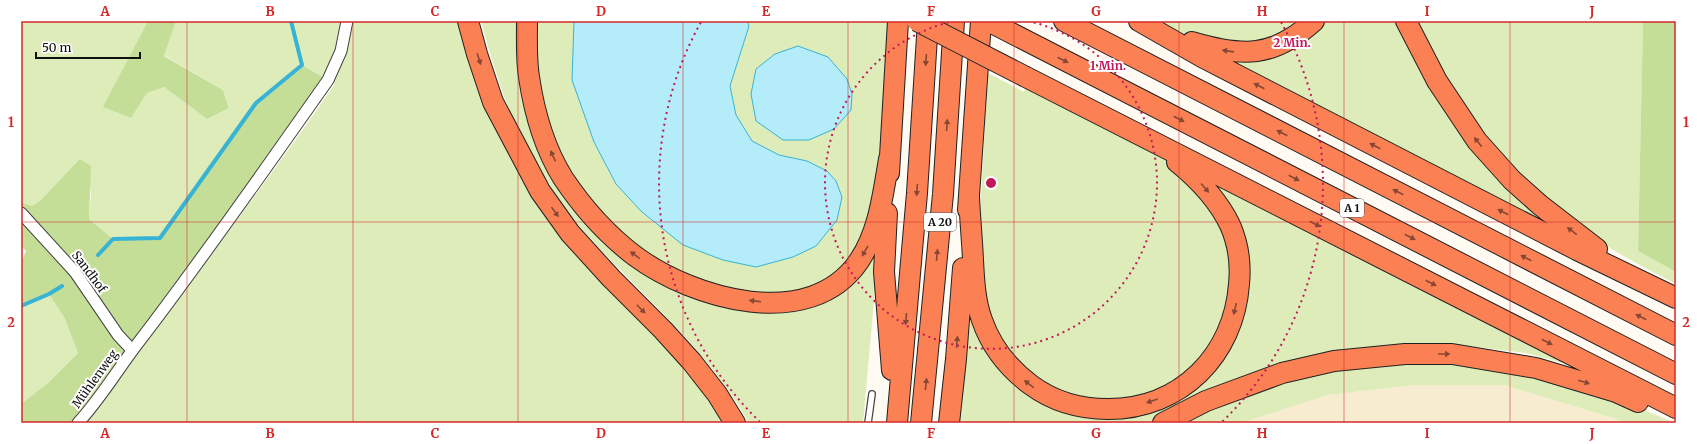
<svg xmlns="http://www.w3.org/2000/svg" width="1697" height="444" font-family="Merriweather,serif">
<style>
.farmland{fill:#f7ecd0}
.green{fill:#ddecb9}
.forest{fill:#c4de97}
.water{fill:#b4ecf9;stroke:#37b3d5}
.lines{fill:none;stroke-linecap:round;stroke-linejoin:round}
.stream{stroke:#37b3d5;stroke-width:4}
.lane-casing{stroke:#434343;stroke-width:8}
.street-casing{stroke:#434343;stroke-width:13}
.highway-casing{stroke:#212121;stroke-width:22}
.lane{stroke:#fff;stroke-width:5.5}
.street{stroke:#fff;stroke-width:11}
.highway{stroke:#fb8154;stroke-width:20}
.highway-bridge-casing{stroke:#212121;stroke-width:22;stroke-linecap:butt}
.highway-bridge{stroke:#fb8154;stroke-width:20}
.oneway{fill:#864832}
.grid{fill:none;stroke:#d62828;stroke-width:1;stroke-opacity:0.55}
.ring{fill:none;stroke:#c2185b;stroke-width:2;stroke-dasharray:2 4}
.labels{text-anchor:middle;stroke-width:4;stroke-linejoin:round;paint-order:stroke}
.shield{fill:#fff;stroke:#585858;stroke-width:1}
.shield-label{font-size:11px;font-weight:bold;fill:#101010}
.street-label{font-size:12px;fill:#101010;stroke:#fff}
.centre{fill:#c2185b;stroke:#fff;stroke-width:2}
.ring-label{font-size:12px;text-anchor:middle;font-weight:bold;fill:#c2185b;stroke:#fff;stroke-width:4;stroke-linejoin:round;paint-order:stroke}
.neatline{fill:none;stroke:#d62828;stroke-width:1.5}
.grid-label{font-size:13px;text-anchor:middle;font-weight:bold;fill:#d62828}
</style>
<rect width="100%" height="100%" fill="#fffaf2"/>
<path class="farmland" d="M1414,385h90l109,33 11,5h-383l87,-28z"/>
<path class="green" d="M21,21h127l-44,86 27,11 16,-25 17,-6 43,32 22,-11 -6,-18 -59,-35 12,-34h285l48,128 160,196 60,78h-651c90,-109 176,-223 257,-339l-33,-19 -46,38 -96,135 -47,1 -24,-20 2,-27 -10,-33 -40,41 -9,6 -11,-4z
M481,21h40l19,126 112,127 147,32 80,-61 -16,178h-114c-28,-50 -69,-93 -109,-133 -22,-23 -44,-44 -64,-68 -26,-33 -56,-84 -71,-123 -9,-26 -17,-52 -24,-78z
M535,21h39l-2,59 22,62 22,42 40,41 151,-64 -28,-6 -27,-14 -16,-26 -6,-29 19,-60 -2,-5h142l3,1 -16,184 -25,58 -35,25 -41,8 -64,-11 -52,-23 -45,-34 -37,-45 -23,-42 -17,-55z
M1156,21h149l-52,26 -53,-6z
M1324,21h71l29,59 33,50 21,27 84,78 -347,-178 97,-23z
M1415,21h228l-5,230 38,21v12c-23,-12 -47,-24 -69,-38 -57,-38 -112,-91 -150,-148 -16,-24 -28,-52 -42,-77z
M988,73l36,19 1,-4 87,41 52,30 24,19 34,45 13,55 -10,47 -41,53 -52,24 -62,-4 -54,-32 -30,-50 -8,-67z
M1203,174l386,196 -63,-17 -58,-7 -24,1 -29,-1 -259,72 -8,5h-191l12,-121 6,23 90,84 122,-19 58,-99z
M49,294l16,25 13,34 -29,29 -28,22v-98z
M1428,362l91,7 101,30 54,24h-50l-11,-5 -109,-33h-90l-86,10 -87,28h-58c50,-26 106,-48 163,-54 27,-4 55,-5 82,-7z"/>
<path class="forest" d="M148,21h28l-12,35 59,34 6,18 -22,11 -43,-32 -17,6 -16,25 -28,-11z
M1643,21h33v251l-38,-21z
M302,65l26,15 -250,343h-57v-19l28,-22 29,-29 -13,-34 -16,-25 -28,12v-43l5,-12 -5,-6v-43l11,4 9,-6 39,-41 11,7 -2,53 24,20 47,-1 96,-135z"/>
<path class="water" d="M574,21h173l2,5 -19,60 6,29 16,26 27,14 28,6 20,10 9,10 6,16 -5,23 -21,26 -23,11 -37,10 -33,-7 -40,-15 -41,-33 -26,-28 -22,-42 -22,-62z
M798,46l30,11 19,22 5,15 -1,16 -17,19 -25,11h-26l-27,-19 -5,-27 5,-25 19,-15z"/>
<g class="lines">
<path class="stream" d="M98,255l15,-16 47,-1 96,-135 46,-38 -11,-44
M21,306l28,-12 13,-8"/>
<defs>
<path id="lane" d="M868,423l4,-29"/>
<path id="street" d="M21,213l54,59 43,63 14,15
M78,423c23,-25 40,-54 60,-80 66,-86 128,-175 190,-263l13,-29 6,-30"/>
<path id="highway" d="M468,21l9,33 16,48 47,89 30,42 41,45 52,52 29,32 25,32 18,29
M527,21c0,19 -1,38 2,56 5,34 16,72 34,101 20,30 43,56 72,78 58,43 175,77 224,5 20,-30 24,-67 30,-102
M988,21l688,353
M1064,21l612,314
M1139,21l63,36 375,193 99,48
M1406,21l31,60 40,60 35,39 28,25 57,44
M1192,42c51,15 81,16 122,-21
M1026,77l650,331
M889,173l9,-152
M969,197c1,21 3,42 4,63 1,20 2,41 9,60 9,26 26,48 49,65 23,17 48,24 77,24 73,0 126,-54 131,-125 2,-20 -1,-41 -9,-59 -12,-25 -32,-46 -53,-63
M968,210l13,-189
M887,213l-3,59 8,98
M897,423l20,-230 11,-172
M921,423l22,-229 11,-173
M949,423l7,-64 7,-91
M1163,423l43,-22 76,-28 52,-12 71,-7h47l84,14 80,24 22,10"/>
</defs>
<use href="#lane" class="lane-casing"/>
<use href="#street" class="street-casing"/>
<use href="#highway" class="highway-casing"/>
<use href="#lane" class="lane"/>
<use href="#street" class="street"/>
<use href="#highway" class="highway"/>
<defs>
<path id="highway-bridge" d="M917,21l109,56"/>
</defs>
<use href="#highway-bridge" class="highway-bridge-casing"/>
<use href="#highway-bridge" class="highway-bridge"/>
</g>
<defs><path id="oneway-solid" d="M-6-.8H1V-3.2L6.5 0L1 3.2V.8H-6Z"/></defs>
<g class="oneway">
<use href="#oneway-solid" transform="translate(1228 51) rotate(-172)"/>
<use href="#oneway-solid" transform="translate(479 59) rotate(72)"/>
<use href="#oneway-solid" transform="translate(926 60) rotate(94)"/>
<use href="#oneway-solid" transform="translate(1063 60) rotate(27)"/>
<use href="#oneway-solid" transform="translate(1259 86) rotate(-153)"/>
<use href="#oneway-solid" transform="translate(1179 119) rotate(27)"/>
<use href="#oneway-solid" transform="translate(947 125) rotate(-86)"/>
<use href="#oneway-solid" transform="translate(1282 133) rotate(-153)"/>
<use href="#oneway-solid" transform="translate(1478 142) rotate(-129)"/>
<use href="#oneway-solid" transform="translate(1375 146) rotate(-153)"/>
<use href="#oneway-solid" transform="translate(553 156) rotate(-115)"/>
<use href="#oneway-solid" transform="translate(1294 178) rotate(27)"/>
<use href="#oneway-solid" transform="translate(1205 188) rotate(50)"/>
<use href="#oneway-solid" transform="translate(917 190) rotate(94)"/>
<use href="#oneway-solid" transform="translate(1398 192) rotate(-153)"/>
<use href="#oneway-solid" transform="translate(555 212) rotate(54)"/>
<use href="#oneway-solid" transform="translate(1503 212) rotate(-153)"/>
<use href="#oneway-solid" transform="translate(1315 224) rotate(27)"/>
<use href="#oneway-solid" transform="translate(1572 231) rotate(-143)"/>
<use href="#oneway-solid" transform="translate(1410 237) rotate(27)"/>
<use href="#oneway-solid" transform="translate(865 251) rotate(120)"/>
<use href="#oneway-solid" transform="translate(635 255) rotate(-144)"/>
<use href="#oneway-solid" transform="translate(937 255) rotate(-85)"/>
<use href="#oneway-solid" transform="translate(1526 258) rotate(-153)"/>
<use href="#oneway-solid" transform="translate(1431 283) rotate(27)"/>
<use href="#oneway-solid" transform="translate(755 301) rotate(-173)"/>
<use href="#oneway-solid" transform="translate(641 309) rotate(45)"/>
<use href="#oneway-solid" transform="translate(1235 309) rotate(103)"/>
<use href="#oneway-solid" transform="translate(1641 317) rotate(-153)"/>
<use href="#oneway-solid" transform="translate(906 319) rotate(95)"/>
<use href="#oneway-solid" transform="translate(957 342) rotate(-85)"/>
<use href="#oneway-solid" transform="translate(1547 342) rotate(27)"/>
<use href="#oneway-solid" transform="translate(1444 354)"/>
<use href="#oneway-solid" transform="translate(1584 382) rotate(18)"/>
<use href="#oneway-solid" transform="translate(926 384) rotate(-84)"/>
<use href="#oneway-solid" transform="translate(1029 384) rotate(-143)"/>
<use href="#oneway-solid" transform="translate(1152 401) rotate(161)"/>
</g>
<path class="grid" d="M187,21v402M353,21v402M518,21v402M683,21v402M848,21v402M1014,21v402M1179,21v402M1344,21v402M1510,21v402M21,222h1655"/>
<g class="ring">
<path d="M1028 21A166 166 0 1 1 954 21"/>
<path d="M760 422A332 332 0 0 1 701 22M1281 22A332 332 0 0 1 1222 422"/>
</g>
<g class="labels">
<g class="shield">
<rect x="1340" y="199" width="24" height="18" rx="3"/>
<rect x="924" y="213" width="32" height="18" rx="3"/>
</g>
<g class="shield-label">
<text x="1352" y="212">A 1</text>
<text x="940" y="226">A 20</text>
</g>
<g class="street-label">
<text transform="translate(89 272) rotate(53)" y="4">Sandhof</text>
<text transform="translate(95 379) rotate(-54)" y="4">Mühlenweg</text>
</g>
</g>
<circle cx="991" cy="183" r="6" class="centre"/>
<g class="ring-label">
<text x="1292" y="47">2 Min.</text>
<text x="1108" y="70">1 Min.</text>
</g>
<rect width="1697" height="444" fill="none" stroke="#ffffff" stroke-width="44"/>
<path d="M36 52v6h104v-6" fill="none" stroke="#101010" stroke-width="2"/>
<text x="42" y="52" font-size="12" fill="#101010" stroke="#ffffff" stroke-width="3" paint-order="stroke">50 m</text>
<rect x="22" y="22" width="1653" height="400" class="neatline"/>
<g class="grid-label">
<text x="105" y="16">A</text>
<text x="270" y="16">B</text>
<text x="435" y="16">C</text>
<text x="601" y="16">D</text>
<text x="766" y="16">E</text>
<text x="931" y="16">F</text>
<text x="1096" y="16">G</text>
<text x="1262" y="16">H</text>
<text x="1427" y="16">I</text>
<text x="1592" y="16">J</text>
<text x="11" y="127">1</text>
<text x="1686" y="127">1</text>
<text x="11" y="327">2</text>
<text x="1686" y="327">2</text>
<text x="105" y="438">A</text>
<text x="270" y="438">B</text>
<text x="435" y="438">C</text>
<text x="601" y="438">D</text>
<text x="766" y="438">E</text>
<text x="931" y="438">F</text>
<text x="1096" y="438">G</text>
<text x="1262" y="438">H</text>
<text x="1427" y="438">I</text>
<text x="1592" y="438">J</text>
</g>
</svg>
